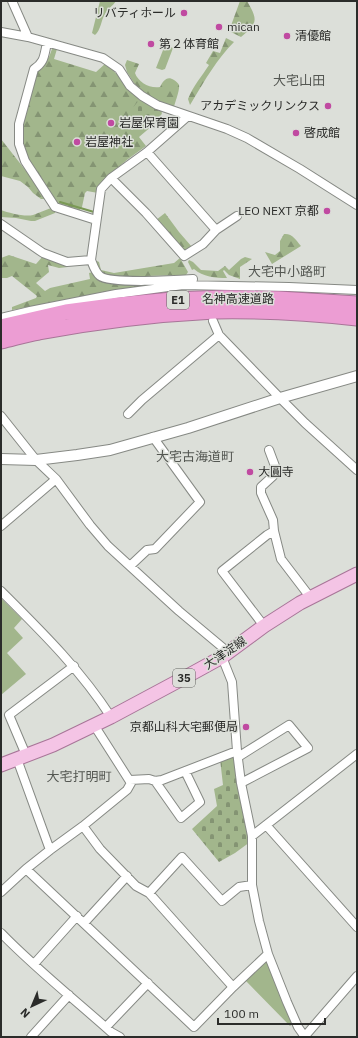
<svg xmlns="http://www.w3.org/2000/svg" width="358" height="1038" font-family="'IBM Plex Sans','Noto Sans JP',sans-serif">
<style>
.green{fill:#a2b68c}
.forest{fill:url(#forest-firs)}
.cemetery{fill:url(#cemetery-stones)}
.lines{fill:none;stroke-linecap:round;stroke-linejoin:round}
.stream{stroke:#7a9955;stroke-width:2}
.minor-casing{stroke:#868984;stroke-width:10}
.tertiary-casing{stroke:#868984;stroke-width:12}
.primary-casing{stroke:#a87598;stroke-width:15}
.motorway-casing{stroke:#a87598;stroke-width:17}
.minor{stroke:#fff;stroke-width:8}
.tertiary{stroke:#fff;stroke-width:10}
.primary{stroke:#f4c4e5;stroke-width:13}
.motorway{stroke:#ec9dd3;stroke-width:15}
.poi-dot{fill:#c04aa1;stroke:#dcdfd9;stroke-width:1.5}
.labels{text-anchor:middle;stroke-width:3;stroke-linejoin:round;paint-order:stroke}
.shield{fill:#dcdfd9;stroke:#60625e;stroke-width:1}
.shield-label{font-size:11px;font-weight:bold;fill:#2b2c2a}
.poi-label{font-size:12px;fill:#2b2c2a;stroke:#dcdfd9;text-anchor:start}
.street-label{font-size:12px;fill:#2b2c2a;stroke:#dcdfd9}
.neighbourhood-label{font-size:13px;fill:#545752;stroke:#dcdfd9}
</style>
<defs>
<pattern id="forest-firs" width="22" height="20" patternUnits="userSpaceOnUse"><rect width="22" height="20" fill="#a2b68c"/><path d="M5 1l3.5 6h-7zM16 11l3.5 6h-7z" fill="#849473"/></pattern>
<pattern id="cemetery-stones" width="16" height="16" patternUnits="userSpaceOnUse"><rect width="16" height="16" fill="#a2b68c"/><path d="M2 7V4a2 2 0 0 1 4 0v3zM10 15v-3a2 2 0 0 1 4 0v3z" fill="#849473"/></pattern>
</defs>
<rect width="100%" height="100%" fill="#dcdfd9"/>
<path class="green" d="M100,1h16c-3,5 -9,8 -11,13 -4,6 -4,16 -10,21l-3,-2z
M165,45l8,3 -8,21 -3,1 -6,-2z
M1,598l21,21 -8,9 9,10 -16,15 19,21 -25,21z
M267,961l26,62 -3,3 -44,-45 18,-19 2,1z"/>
<path class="forest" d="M240,1h7c11,19 11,22 -6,36l-12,-6z
M226,38l8,4c-17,17 -29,38 -41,58l-3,5 -2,-6c5,-13 14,-23 21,-34l-3,-2 7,-12 7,2z
M54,48l3,1 -3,10 42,13 10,-9 27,28 27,18 2,4 -3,7 -20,17 7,9 -18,13 -20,17 -10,17 -11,-2 -2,2 -3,14 -3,4 -19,-5 -7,-6 -23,-36 -7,-18 -1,-10 2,-20 13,-44 12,-15 3,-8z
M127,60l12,4 -4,9c3,9 15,16 25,14 3,-6 7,-12 14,-7 2,1 4,3 5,5 1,5 -4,17 -5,22l-25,-9 -15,-15 -7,-11 -2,-7z
M1,139l47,60h-7l-8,-6 -5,-6 -8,-6 -19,-5z
M51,208l5,2 -1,3 -20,8h-4l-15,-3 -15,-1v-7c8,3 24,7 32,5 6,-2 12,-5 18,-7z
M165,213l14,19 13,15 -9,4 -27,-31z
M284,234c8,-1 12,6 17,12l-29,18 -7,-12 10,3 5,-4v-10z
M9,255l27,9 7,-8 25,11 -9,1 -11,-3 1,7 -13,11 9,8 5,-3 40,-9 -1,-6 4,-1 57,12v2l-138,24v-3l24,-9 1,-2 -25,-20 -5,2h-6v-20z
M245,257l7,2 -12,8v12l-11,-4 -5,-5 -1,1 4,7c-12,0 -24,-1 -33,-9l-2,1 -4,-8 1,-2 4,2 8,8 17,1 7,-5 4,4 12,-11z
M180,258l8,14 -2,3 -41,1h-38l-7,-4 -5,-10 2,-1 2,1 2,8 13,3 60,-10z"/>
<path class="cemetery" d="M141,98l19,11v2l-15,14 -15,-14z
M232,754l3,2 15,86 -15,11 -16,9 -27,-33 25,-23 -3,-17 9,-4 -3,-26z"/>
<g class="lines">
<path class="stream" d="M60,202l34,10"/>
<defs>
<path id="minor" d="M1,32l27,5 -16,-36
M28,37l75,21 16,11 11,17 12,10 15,9 70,24 20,9 53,31 57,36
M47,43c-3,12 -2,19 -13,26l-15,55v20l6,17 30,46 41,13
M188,116l-41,36 -36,26 -10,11 -10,71c2,5 4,12 9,16 10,8 78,4 93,3
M147,152l69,78
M111,178l35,35 38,43 19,-12 13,-14 21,-14
M1,224l42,29 24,9 24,-2
M1,318l29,-7 86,-17 67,-9 106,2 68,3
M213,321l6,14 61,63 25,25 52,47
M128,414l14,-14 77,-65
M1,416l35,44 20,19 34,46 18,21 36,33 35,32 49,41
M269,450l6,16 -2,10 -12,11v6l12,27 1,11 7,28 29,38
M1,526l55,-47
M130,566l17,-16 8,-1 45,-47 -47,-65
M1,591c40,40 79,78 110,126
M264,626l-42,-55 45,-36 7,-4
M222,657l10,25 5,69 4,32 11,53v49l7,36 9,33 19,48 11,25 7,10
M26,755l-17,-40 65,-49
M238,757l51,-32 19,23 -67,35
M17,759l33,91
M130,780l19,-1 6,2 7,-1 75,-29
M155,781l26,37 19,-16 -15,-31
M266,825l91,102
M83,826l17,23 36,37 13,7 84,94
M252,836l105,-82
M26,869l168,158 39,-40 35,-33
M1,892l25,-23 24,-19 33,-24 44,-36 4,-7 -37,-58
M149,893l33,-36 40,44 17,-14 13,-2
M84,923l43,-47
M1,933c34,35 73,66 110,99l9,5
M34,964l43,-48
M106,1027l42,-44
M305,1036l52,-60
M31,1037l38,-42"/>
<path id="tertiary" d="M1,459l35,1 41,-5 33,-5 78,-22 92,-30 77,-22"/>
<path id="primary" d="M1,765l52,-20 58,-28 71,-38 40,-22 42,-31 36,-23 57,-29"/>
<path id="motorway" d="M1,327l65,-15 53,-7 53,-5 54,-2 52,1 79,5
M1,341c13,-3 25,-7 38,-9 58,-11 117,-18 175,-21 48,-1 96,2 143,7"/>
</defs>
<use href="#minor" class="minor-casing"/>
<use href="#tertiary" class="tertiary-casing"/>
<use href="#primary" class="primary-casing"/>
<use href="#motorway" class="motorway-casing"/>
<use href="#minor" class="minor"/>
<use href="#tertiary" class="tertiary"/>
<use href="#primary" class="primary"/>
<use href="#motorway" class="motorway"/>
</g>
<g class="poi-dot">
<circle cx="184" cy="13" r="4"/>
<circle cx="219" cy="27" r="4"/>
<circle cx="287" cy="36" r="4"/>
<circle cx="151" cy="44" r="4"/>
<circle cx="328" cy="106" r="4"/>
<circle cx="111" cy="123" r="4"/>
<circle cx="296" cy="133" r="4"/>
<circle cx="77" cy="142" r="4"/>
<circle cx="327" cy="211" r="4"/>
<circle cx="250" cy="472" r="4"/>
<circle cx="246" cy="727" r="4"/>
</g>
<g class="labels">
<g class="shield">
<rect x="167" y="291" width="22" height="18" rx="3"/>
<rect x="173" y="669" width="22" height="18" rx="3"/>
</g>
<g class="shield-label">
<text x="178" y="304">E1</text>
<text x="184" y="682">35</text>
</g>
<g class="poi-label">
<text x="176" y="17" text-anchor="end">リバティホール</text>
<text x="227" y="31">mican</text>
<text x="295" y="40">清優館</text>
<text x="159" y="48">第２体育館</text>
<text x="320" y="110" text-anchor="end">アカデミックリンクス</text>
<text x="119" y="127">岩屋保育園</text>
<text x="304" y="137">啓成館</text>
<text x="85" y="146">岩屋神社</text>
<text x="319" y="215" text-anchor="end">LEO NEXT 京都</text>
<text x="258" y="476">大圓寺</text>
<text x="238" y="731" text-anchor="end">京都山科大宅郵便局</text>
</g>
<g class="street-label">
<text x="238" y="303">名神高速道路</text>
<text transform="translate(225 653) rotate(-34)" y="4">大津淀線</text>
</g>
<g class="neighbourhood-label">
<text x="299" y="85">大宅山田</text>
<text x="287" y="276">大宅中小路町</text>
<text x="195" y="461">大宅古海道町</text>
<text x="79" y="781">大宅打明町</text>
</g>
</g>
<rect width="358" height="1038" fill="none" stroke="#2b2c2a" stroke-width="4"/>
<g transform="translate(32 1006) rotate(224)" stroke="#dcdfd9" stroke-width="3" paint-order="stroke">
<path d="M0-3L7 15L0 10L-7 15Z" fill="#2b2c2a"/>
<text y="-6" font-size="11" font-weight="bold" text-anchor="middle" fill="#2b2c2a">N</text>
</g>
<path d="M218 1018v6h107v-6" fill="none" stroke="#2b2c2a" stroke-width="2"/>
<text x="224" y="1018" font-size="12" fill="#2b2c2a" stroke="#dcdfd9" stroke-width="3" paint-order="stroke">100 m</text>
</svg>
